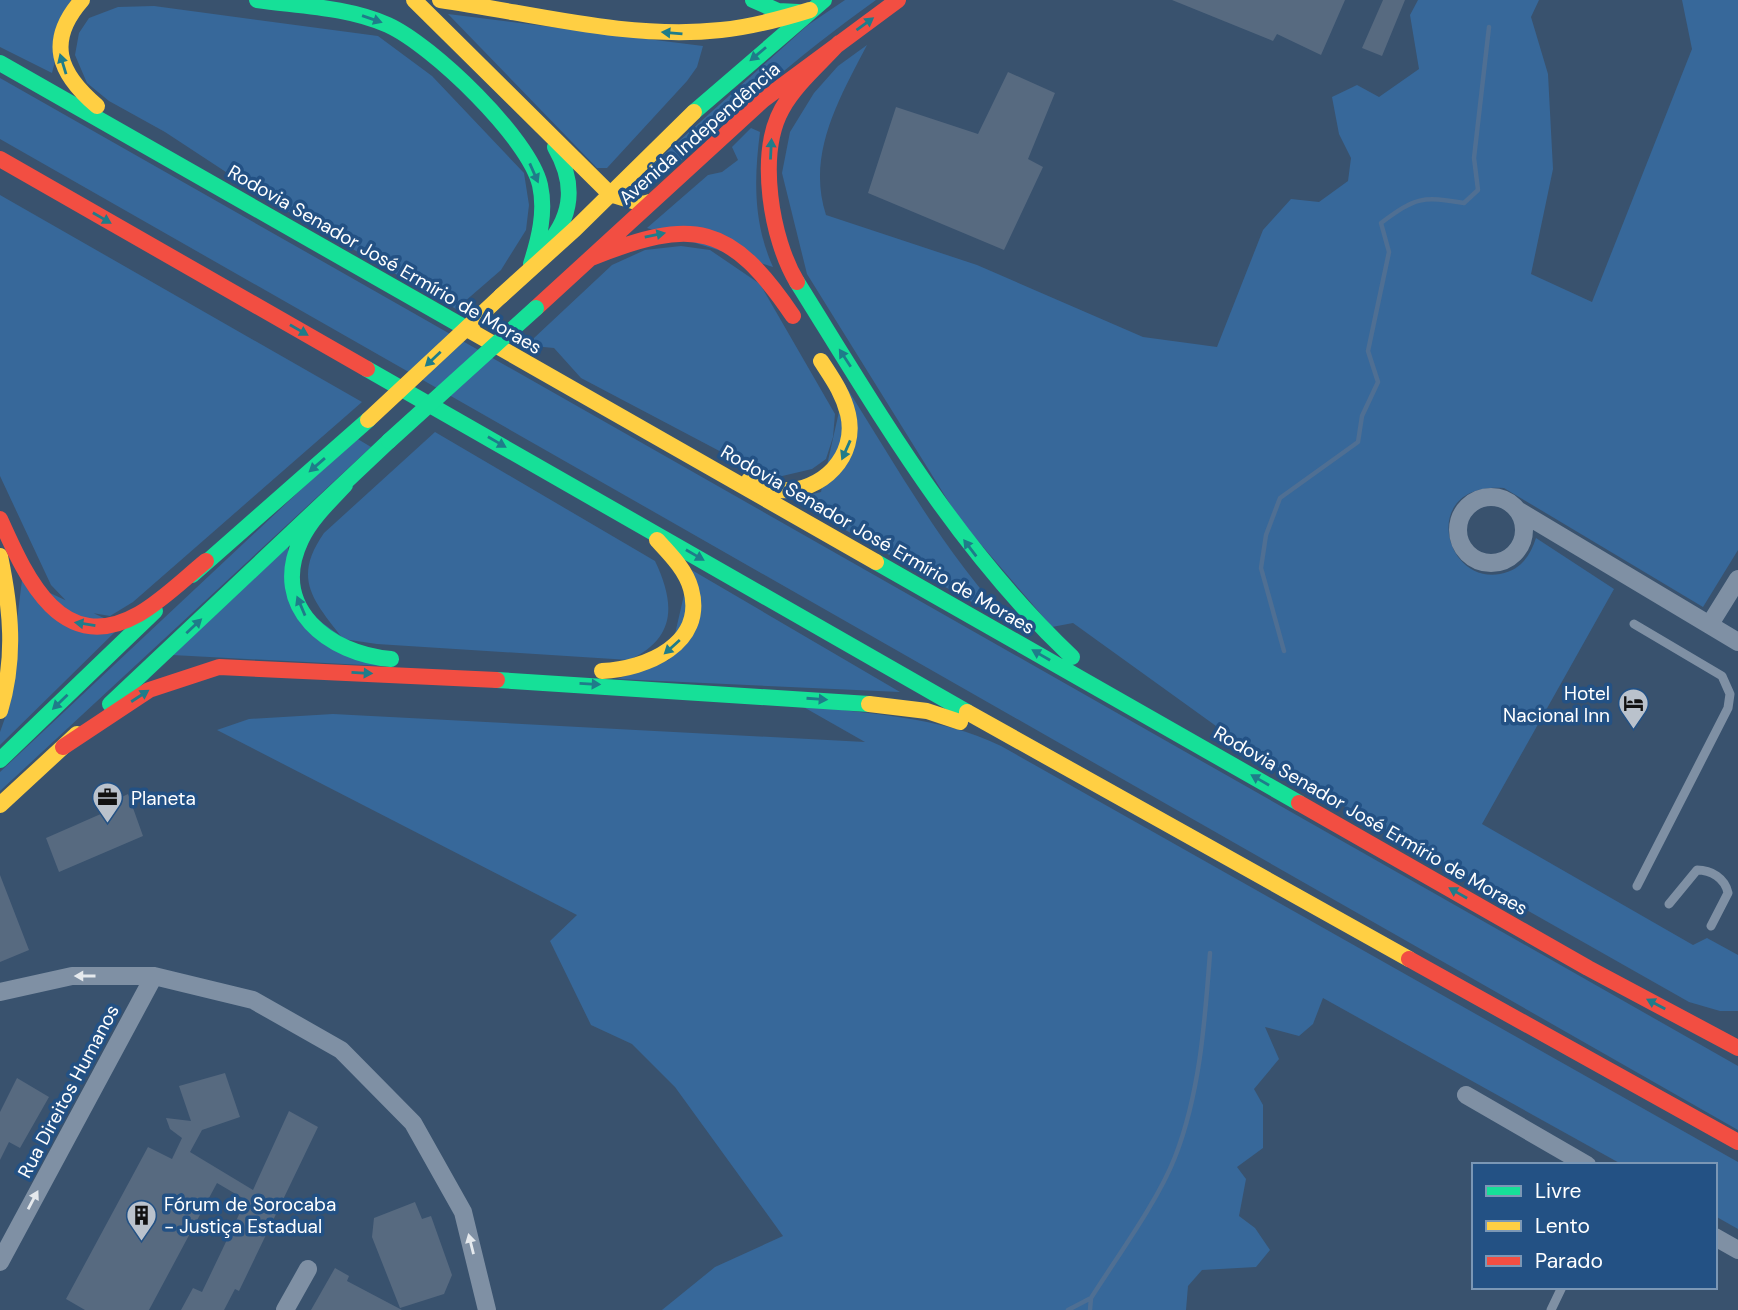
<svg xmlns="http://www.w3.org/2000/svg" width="1738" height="1310" font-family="'DM Sans',sans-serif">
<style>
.green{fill:#37689a}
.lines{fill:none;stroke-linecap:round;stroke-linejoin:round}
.stream{stroke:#4f6f93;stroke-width:4.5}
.building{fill:#576a80}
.lane{stroke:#7f90a4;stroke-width:9}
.street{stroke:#7f90a4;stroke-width:18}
.fast{stroke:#16e098;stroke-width:16}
.slow{stroke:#ffcf43;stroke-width:16}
.jam{stroke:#f24e42;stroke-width:16}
.fast-bridge{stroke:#16e098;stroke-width:16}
.slow-bridge{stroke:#ffcf43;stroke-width:16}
.oneway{fill:#1f7c8a}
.oneway2{fill:#e5e9ed}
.labels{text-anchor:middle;stroke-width:7;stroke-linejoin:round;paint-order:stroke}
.street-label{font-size:19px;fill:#fff;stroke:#235184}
.poi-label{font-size:19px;fill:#fff;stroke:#235184;text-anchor:start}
</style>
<rect width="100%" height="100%" fill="#39526e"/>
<path class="green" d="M0,0h71l-19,73 -52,-26z
M845,0h31c-76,54 -144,114 -213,177l-13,-10 158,-142z
M1418,0h121l-8,17 17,57 5,95 -22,105 61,28 100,-253 -10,-49h56v550l-35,57 -199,-119c-85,-6 -61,96 -4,86 20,-4 30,-17 36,-36l78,51 -132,235 211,121 14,-7 31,17v56h-18l-31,-9 -423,-240 -193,-139 -21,4 -92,-107 -153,-246 -25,-101 8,-41 24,-39 24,-27 29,-21c-27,52 -61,109 -41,170l151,50 166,72 74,10 46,-117 28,-31 28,3 29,-21 3,-23 -12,-24 -7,-37 25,-12 22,12 40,-28 -9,-54z
M154,6l224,30 54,40 92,97 5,32 -3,25 -25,40 -45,39 -186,-108 -105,-69 -56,-31 -22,-18 -12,-28 4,-22 10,-15 29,-11z
M448,14l255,32 -6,21 -10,14 -80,87h-10z
M0,78l1738,988v64l-1738,-991z
M751,128l9,4c-6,46 -7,91 13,135l-126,-39 61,-53 14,-3 16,-12 -6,-13z
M0,195l362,207 -229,200 -23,14 -35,-6 -24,-25 -51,-109z
M681,246l29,4 50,34 75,130 -2,23 -7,22 -14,10 -34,8 -32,-12 -165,-87 -27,-30 -21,-2 1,-8 78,-73 33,-15z
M845,385c52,82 100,169 167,240l-221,-126 30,-7z
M435,432l220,129c20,42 22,77 -26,99l-252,-16 -34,-5c-30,-39 -51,-60 -19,-106z
M356,438l15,9 -371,344v-19z
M288,541v57l94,68 -210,-11z
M690,569l210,123 -283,-13 52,-19z
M22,580l99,46 -121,119v-13l5,-14z
M800,705c67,9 140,11 201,41l737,416v67l-23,-13v-51h-92l-300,-167 -10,26 -14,12 -34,-9 14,32 -25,30 9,16v43l-26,19 9,12 -7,37 16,12 15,22 -14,17 -54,3 -14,16 -2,24h-524l53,-43 68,-31 -108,-149 -43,-43 -41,-19 -41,-84 27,-26 -360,-185 32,-11 84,-5 532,28z"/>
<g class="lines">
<path class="stream" d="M1284,651l-23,-83 5,-33 14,-37 78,-56 4,-26 16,-34 -10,-31 21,-99 -8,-29c35,-26 41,-27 83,-20l14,-13 -4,-32 15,-131
M1068,1310l23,-12c26,-41 67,-97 84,-141 25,-64 30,-137 35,-204
M1090,1310l1,-12"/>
</g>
<path class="building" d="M1172,0h173l-24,55 -44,-21 -4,7z
M1383,0h22l-23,56 -20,-8z
M1008,72l47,21 -27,66 15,8 -39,83 -136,-57 28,-86 82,27z
M128,794l15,42 -84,36 -13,-34 57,-25 -2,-6z
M0,875l29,75 -29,12z
M225,1073l15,44 -38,13 -12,22 63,38 36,-79 29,16 -79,164 -4,-2 -11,21h-43l12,-22 9,4 44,-92 -29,-17 -68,127h-64l-19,-11 82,-152 24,12 10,-21 -12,-9 -4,-11 25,3 -12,-35z
M17,1078l32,19 -29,51 -11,-6 -9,18v-48z
M415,1202l7,17 9,-3 21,59 -8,19 -44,14 -28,-71 2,-19z
M335,1268l14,8 -2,5 55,29h-91z"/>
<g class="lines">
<path class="lane" d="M1634,624l88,52 8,18 -2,14 -91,178
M1669,904l28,-34c14,0 28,8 31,23l-17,33
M1551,1310l11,-23"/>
<path class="street" d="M1458 530a33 33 0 1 1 66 0a33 33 0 1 1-66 0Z
M1519,511l219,131
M1710,624l28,-45
M0,992l72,-16h82l99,24 88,50 72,73 50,89 24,98
M1466,1095l121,70
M1715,1237l23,13
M0,1262l154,-286
M285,1310l23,-41"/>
<path class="fast" d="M257,0c43,6 91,7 131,25 44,20 141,113 152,160 6,27 -1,54 -9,79
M753,0l25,11 20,1
M0,63l469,267
M694,112l130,-112
M548,244c26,-31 27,-62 7,-97
M797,282c85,136 158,264 275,375
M367,369l600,343
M345,485c-16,17 -34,34 -44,55 -32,68 28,114 90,119
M876,562l423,241
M192,575l176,-155
M497,680l372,24
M110,704l279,-263
M0,760l155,-149"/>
<path class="slow" d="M82,0c-36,41 -24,73 15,106
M414,0l196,194 33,10 7,-2
M440,0c92,13 188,40 281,30 31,-3 60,-11 89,-20
M501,296l74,-67 119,-117
M469,330l407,232
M749,480c10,3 21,9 31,10 42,3 78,-34 68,-76 -5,-21 -16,-36 -27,-53
M0,556c11,53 16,102 0,155
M602,671c44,-2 104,-27 89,-82 -5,-19 -21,-35 -34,-49
M869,704l58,7 33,11
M967,712l442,247
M0,805l77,-71"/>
<path class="jam" d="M0,159l367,210
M591,258c103,-41 139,-35 202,58
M797,282c-26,-43 -40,-128 -15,-173 14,-25 38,-45 57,-66
M536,308l227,-208 135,-100
M0,519c26,58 61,139 139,95 24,-14 45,-35 67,-53
M63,747l86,-57 70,-23 278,13
M1299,803l289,165 150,80
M1409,959l329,183"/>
<path class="fast-bridge" d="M389,441l147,-133"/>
<path class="slow-bridge" d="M368,420l133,-124"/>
</g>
<defs><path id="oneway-solid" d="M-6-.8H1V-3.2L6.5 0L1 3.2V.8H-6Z" transform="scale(1.75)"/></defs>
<g class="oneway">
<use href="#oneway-solid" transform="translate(372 19) rotate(19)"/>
<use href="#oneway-solid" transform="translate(865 24) rotate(-36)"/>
<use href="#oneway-solid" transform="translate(672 33) rotate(-175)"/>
<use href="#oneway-solid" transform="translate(758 54) rotate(140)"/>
<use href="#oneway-solid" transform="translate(63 64) rotate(-107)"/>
<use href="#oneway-solid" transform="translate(771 149) rotate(-87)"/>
<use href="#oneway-solid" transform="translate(534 173) rotate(66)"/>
<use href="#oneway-solid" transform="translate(102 218) rotate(30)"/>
<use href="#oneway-solid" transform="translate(655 235) rotate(-12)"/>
<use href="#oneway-solid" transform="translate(299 330) rotate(30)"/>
<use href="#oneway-solid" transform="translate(845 358) rotate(-123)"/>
<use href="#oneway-solid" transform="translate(433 359) rotate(137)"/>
<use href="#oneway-solid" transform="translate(497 442) rotate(30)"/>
<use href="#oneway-solid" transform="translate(846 450) rotate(114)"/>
<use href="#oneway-solid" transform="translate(317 465) rotate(139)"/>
<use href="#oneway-solid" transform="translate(970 548) rotate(-127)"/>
<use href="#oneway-solid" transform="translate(695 555) rotate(30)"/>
<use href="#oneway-solid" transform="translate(301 606) rotate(-113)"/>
<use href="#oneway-solid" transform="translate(85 624) rotate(-171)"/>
<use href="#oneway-solid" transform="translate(194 626) rotate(-43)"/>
<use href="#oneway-solid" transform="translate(672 647) rotate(138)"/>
<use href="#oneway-solid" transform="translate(1041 655) rotate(-150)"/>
<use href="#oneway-solid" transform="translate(362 673) rotate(3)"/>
<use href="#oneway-solid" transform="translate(590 684) rotate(3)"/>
<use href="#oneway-solid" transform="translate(140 696) rotate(-33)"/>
<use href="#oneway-solid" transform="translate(817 699) rotate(4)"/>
<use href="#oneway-solid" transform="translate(60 702) rotate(136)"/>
<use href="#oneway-solid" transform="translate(1260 780) rotate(-150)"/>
<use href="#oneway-solid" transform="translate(1458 893) rotate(-150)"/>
<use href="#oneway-solid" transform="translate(1656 1004) rotate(-152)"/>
</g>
<g class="oneway2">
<use href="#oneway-solid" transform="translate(85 976) rotate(180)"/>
<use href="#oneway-solid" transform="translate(33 1200) rotate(-62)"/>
<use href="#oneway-solid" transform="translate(471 1244) rotate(-104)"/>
</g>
<defs>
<symbol id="hotel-pin" viewBox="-11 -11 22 30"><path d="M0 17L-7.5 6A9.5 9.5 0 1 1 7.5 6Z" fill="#bac2cc" stroke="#235184"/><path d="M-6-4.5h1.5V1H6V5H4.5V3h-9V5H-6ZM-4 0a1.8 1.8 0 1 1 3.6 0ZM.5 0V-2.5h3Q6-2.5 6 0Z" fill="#111"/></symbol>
<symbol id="office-pin" viewBox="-11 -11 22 30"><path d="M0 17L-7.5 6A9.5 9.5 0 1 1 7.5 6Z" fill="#bac2cc" stroke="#235184"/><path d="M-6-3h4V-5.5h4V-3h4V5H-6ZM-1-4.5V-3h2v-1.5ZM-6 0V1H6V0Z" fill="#111"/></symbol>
<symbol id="building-pin" viewBox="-11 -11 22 30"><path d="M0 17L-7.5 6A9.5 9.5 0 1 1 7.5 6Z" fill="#bac2cc" stroke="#235184"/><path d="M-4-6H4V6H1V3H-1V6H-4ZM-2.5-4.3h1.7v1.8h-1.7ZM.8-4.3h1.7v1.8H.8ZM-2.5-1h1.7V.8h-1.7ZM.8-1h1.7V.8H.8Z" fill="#111"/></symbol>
</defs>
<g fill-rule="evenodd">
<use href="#hotel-pin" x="1616" y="686" width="35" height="47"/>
<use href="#office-pin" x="90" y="780" width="35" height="47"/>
<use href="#building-pin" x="124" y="1198" width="35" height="47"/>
</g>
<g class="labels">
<g class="street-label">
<text transform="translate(699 133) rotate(-41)" y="7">Avenida Independência</text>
<text transform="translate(385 259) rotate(30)" y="7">Rodovia Senador José Ermírio de Moraes</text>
<text transform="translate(878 539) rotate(30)" y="7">Rodovia Senador José Ermírio de Moraes</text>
<text transform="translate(1371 820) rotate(30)" y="7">Rodovia Senador José Ermírio de Moraes</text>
<text transform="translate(68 1091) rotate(-62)" y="7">Rua Direitos Humanos</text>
</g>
<g class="poi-label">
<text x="1610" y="700" text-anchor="end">Hotel<tspan x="1610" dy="22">Nacional Inn</tspan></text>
<text x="131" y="805">Planeta</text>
<text x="164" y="1211">Fórum de Sorocaba<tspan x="164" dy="22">- Justiça Estadual</tspan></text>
</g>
</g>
<rect x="1472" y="1163" width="245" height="126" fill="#235184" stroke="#7b97b5" stroke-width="2"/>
<rect x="1486" y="1186" width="35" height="10" fill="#16e098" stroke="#7b97b5" stroke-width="2"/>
<text x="1535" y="1198" font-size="21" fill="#ffffff">Livre</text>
<rect x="1486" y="1221" width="35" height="10" fill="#ffcf43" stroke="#7b97b5" stroke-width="2"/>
<text x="1535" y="1233" font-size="21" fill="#ffffff">Lento</text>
<rect x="1486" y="1256" width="35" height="10" fill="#f24e42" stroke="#7b97b5" stroke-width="2"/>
<text x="1535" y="1268" font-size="21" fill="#ffffff">Parado</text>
</svg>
